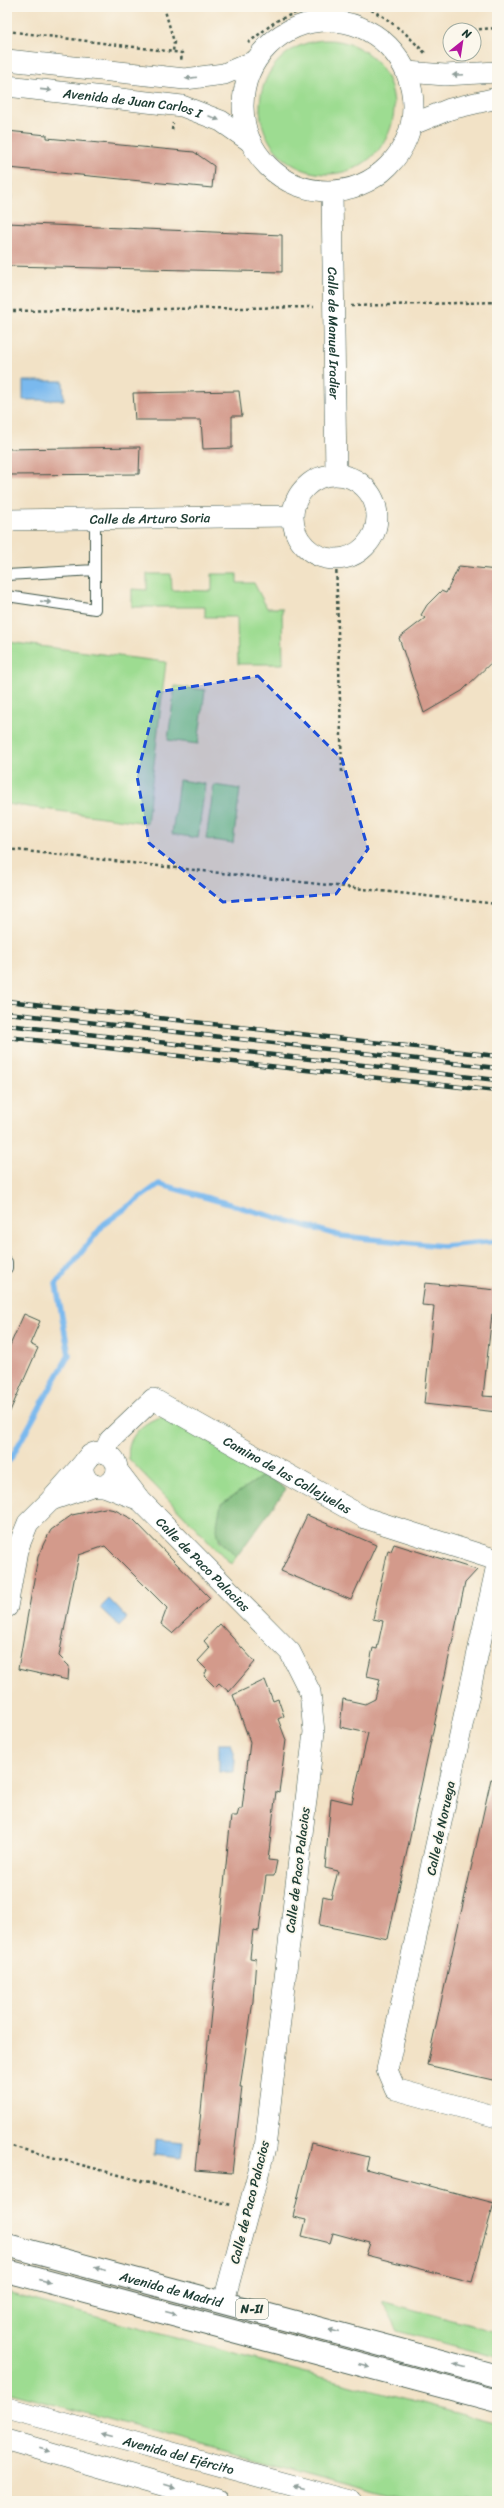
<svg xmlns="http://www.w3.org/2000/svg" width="504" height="2508" font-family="Sriracha,sans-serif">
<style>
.green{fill:#9ddc91;stroke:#5e8c62}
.forest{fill:#7ebc7b;stroke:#4e7c58}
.water{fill:#7ab9ee;stroke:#4c7b91}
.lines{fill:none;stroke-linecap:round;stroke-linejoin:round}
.stream{stroke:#7ab9ee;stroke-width:5.5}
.building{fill:#d39a8b}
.lane-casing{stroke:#3f564a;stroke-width:12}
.street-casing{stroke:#3f564a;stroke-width:22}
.primary-casing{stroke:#3f564a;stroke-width:24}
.path{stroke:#3f564a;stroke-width:2.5;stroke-dasharray:3 3;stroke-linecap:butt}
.lane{stroke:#fff;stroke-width:10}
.street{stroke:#fff;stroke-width:21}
.primary{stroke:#fff;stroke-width:22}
.rail-casing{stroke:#1f3d34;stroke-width:4.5}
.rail{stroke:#fbf7ec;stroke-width:3;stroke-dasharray:9;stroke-linecap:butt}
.oneway{fill:#8f9e9a}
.marked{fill:#1d4ed8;fill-opacity:0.2;stroke:#1d4ed8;stroke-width:3;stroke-dasharray:8 5;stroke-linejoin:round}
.labels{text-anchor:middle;stroke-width:3.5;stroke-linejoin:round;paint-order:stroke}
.shield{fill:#fbf7ec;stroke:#61756b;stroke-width:1}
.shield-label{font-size:12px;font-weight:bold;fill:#1f3d34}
.street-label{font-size:13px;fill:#1f3d34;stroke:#fbf7ec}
</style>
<rect width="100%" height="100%" fill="#fbf7ec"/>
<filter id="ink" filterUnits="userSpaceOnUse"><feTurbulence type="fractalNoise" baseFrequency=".025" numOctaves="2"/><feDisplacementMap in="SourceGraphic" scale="8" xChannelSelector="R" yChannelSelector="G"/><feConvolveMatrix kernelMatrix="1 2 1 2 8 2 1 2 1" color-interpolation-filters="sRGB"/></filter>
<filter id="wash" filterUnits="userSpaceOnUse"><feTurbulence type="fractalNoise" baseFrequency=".012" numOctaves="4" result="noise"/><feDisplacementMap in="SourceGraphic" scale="16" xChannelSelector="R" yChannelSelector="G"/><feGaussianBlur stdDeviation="0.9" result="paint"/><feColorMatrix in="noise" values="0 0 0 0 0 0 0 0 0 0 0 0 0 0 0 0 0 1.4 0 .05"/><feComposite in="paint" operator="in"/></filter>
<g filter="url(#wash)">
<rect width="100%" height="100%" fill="#f2e2c6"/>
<path class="green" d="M260 107a67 67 0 1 1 134 0a67 67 0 1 1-134 0Z
M147,574h24l1,16 40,1v-17h25v9h17l13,25h15l1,56h-45l-1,-47h-32v-10h-73v-18l15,1z
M7,642l159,20 -19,161 -140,-19z
M175,686l30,4 -7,54 -30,-4z
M179,780l26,4 -7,54 -26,-4z
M214,785l26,4 -7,54 -27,-4z
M161,1417l11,3 94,54 -45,30 -2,36 18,16 -6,8 -102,-105c-4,-20 13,-37 32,-42z
M7,2293l490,131v77h-82l-408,-109z
M381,2301l116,31v25l-100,-26z"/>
<path class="forest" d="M266,1474l20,15 -49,67c-24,-21 -22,-22 -16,-52z"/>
<path class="water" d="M7,182l5,1 -1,17h-4z
M23,381h40l1,19h-41z
M109,1599l18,19 -8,8 -19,-18z
M219,1743h11l5,17 -1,12h-15z
M155,2139l28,3 -2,16 -27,-3z"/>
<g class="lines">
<path class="stream" d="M7,1462l3,-2 59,-105 -13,-71 48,-60 55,-40 182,52 102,10 54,-5"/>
</g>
<g id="blocks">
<path class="building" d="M7,131l40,4v3l147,14 20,14 -2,22 -203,-20 1,-2 -3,-1z
M7,223l275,12v37l-275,-6z
M239,391l3,25h-10v32l-29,1 -2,-29h-66l-2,-27z
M140,447l-1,27 -132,1v-26z
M459,566l38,4v87l-35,34 -38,22 -25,-75 26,-20 -4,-3 6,-10 14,-14 5,2z
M425,1283l72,7v25l-5,-1 -9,82 14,1v15l-73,-8 10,-98 -12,-1z
M24,1314l16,7 -10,23 8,4 -31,70v-66z
M105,1508l10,2 19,10 76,78 -38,35 -11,-9 6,-16 -62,-62 -26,9 -20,101 10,10 -1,14 -50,-11 20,-112 6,-14 7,-13 21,-15z
M307,1515l69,30 -25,55 -70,-29z
M394,1544l83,26 -12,13 -77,356 -69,-14 4,-29 8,2 7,-27 -13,-3 6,-70 21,5 16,-70 -28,-6 3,-28 22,5 10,-5 5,-20 -13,-3 6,-28 4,1 6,-28 -10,-2 15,-69 3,1z
M220,1624l35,38 -26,30 -10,-9 -4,4 -11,-11 3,-6 -9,-9 12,-13 -6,-7z
M265,1680l8,21 5,-2 6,17 -6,3 8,21 -7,52 -3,-1 -8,69 9,1 -3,15h-8l-7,55 -6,-1 -3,28 6,1 -3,42 -13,86h2l-10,86 -37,-3 36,-354h6l2,-7h3l8,-67 -17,-47z
M491,1779l6,1v301l-70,-16z
M311,2143l58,14 -3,12 128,34 -22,79 -106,-27 4,-12 -37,-10 -3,10 -28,-7 4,-16 -13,-3z"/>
</g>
</g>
<g filter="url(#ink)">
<use href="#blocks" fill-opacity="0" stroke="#3f564a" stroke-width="1"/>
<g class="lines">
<defs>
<path id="lane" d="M7,575l88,-5
M7,596l88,13v-90
M7,1262v6"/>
<g id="street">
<circle cx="328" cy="106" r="85"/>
<path d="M7,60l178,19 39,-5 31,-13"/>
<path d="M407,72l38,3 52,-3"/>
<path id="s1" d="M7,86l175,20 39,15 30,21"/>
<path d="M413,124l37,-15 47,-11"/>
<path id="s2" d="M332,192l4,282"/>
<circle cx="335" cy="517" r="42"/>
<path id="s3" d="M7,520l285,-4"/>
<circle cx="100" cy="1469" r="17"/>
<path id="s4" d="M104,1453l6,-13 43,-41 212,119 132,42"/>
<path d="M88,1458l-37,42 43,-15"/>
<path d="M104,1486l36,14 -23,-30"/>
<path id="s5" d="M140,1500l150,152 20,40 4,40 -49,416 -41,153"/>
<path d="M497,1565l-110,505 8,19 102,28"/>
<path d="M7,1607l10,-57 11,-27 23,-23"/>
<path id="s6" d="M7,2408l343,93"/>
<path d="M7,2440l211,61"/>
</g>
<g id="primary">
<path id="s7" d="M7,2245l490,131"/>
<path d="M7,2271l490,130"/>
</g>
</defs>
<use href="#lane" class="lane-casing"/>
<use href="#street" class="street-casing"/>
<use href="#primary" class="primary-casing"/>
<path class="path" d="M164,7l10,35 -1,10
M366,7l18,10 22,17 20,20
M467,30l30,-2
M7,31l175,22 -1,8
M248,43l28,-22 33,-14
M172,130l1,-7
M351,306l146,-4
M7,311l307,-4
M336,559l6,213
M7,849l490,55
M7,2145l224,60"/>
<use href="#lane" class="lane"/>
<use href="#street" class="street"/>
<use href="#primary" class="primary"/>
<defs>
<path id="rail" d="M7,1001l490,55
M7,1013l490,55
M7,1025l490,55
M7,1037l490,54"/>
</defs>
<use href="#rail" class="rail-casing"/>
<use href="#rail" class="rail"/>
</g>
<defs><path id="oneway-solid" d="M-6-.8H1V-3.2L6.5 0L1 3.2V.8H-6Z"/></defs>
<g class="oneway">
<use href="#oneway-solid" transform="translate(458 75) rotate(178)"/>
<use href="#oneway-solid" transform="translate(191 78) rotate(173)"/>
<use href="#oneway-solid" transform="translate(46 90) rotate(6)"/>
<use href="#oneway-solid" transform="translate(214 118) rotate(22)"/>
<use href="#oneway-solid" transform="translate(46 602) rotate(8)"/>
<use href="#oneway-solid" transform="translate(100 2269) rotate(-165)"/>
<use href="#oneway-solid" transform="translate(45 2281) rotate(15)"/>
<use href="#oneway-solid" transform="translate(171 2313) rotate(15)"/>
<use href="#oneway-solid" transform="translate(334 2331) rotate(-165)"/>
<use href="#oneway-solid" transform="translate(364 2365) rotate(15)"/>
<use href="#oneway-solid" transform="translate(459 2365) rotate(-165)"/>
<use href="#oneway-solid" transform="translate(106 2435) rotate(-165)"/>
<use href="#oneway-solid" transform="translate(45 2450) rotate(16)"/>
<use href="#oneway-solid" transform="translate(170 2486) rotate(16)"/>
<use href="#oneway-solid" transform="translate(299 2487) rotate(-165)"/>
</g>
</g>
<path class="marked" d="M258,676l84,83 26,90 -32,45 -113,8 -74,-59 -12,-67 21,-84z"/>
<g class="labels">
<rect class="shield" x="236" y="2299" width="32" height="20" rx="3"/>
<g class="shield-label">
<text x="252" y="2313">N-II</text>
</g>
<g class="street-label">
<text dy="5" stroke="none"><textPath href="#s1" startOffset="127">Avenida de Juan Carlos I</textPath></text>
<text dy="5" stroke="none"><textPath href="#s2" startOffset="141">Calle de Manuel Iradier</textPath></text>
<text dy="5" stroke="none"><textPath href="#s3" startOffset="143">Calle de Arturo Soria</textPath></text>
<text dy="5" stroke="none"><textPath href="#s4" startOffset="228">Camino de las Callejuelas</textPath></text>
<text dy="5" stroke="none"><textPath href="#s5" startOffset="90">Calle de Paco Palacios</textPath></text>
<text transform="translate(440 1828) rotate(-78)" y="5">Calle de Noruega</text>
<text transform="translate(297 1870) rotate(-83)" y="5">Calle de Paco Palacios</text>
<text transform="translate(249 2202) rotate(-76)" y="5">Calle de Paco Palacios</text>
<text dy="5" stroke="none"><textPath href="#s7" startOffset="170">Avenida de Madrid</textPath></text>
<text dy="5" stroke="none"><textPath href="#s6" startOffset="178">Avenida del Ejército</textPath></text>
</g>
</g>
<rect width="504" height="2508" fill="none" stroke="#fbf7ec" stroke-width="24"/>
<g transform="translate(462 42) rotate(30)"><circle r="19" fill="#fbf7ec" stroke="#a3ada2"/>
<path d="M0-3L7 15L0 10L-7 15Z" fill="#b5179e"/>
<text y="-6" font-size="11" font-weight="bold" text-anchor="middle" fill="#1f3d34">N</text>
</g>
</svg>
